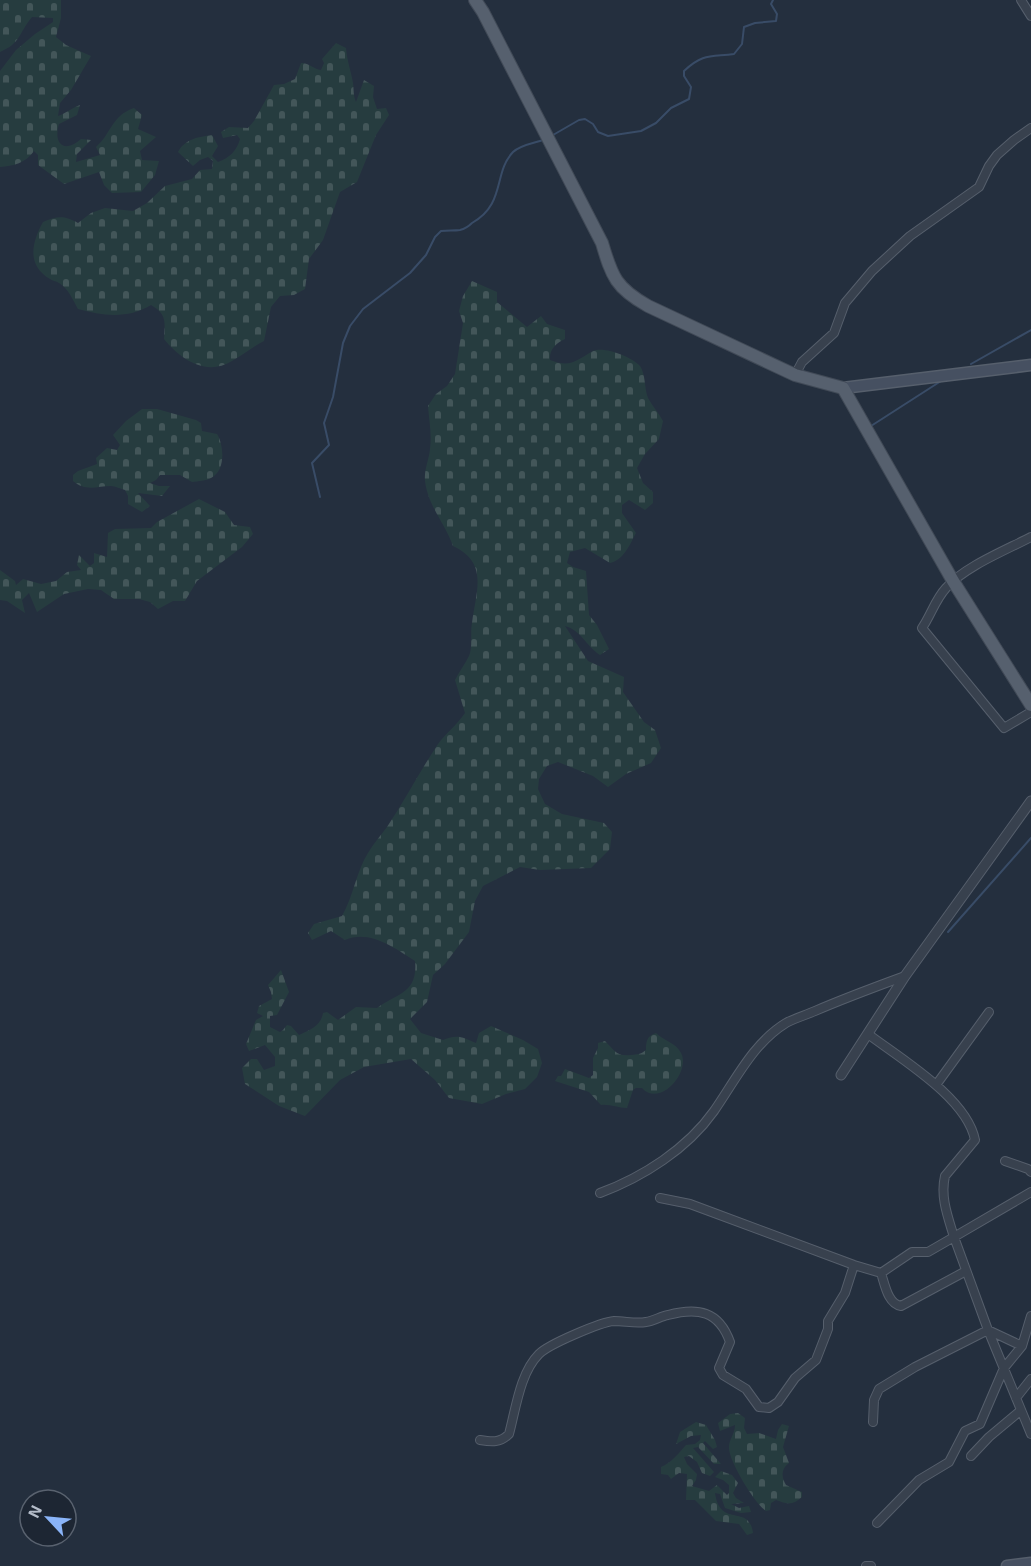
<svg xmlns="http://www.w3.org/2000/svg" width="1031" height="1566" font-family="'Exo 2',sans-serif">
<style>
.cemetery{fill:url(#cemetery-stones)}
.lines{fill:none;stroke-linecap:round;stroke-linejoin:round}
.stream{stroke:#394c67;stroke-width:2}
.minor-casing{stroke:#565f6c;stroke-width:10}
.tertiary-casing{stroke:#565f6c;stroke-width:11}
.secondary-casing{stroke:#565f6c;stroke-width:13}
.primary-casing{stroke:#414a57;stroke-width:14}
.minor{stroke:#38414e;stroke-width:8}
.tertiary{stroke:#38414e;stroke-width:9}
.secondary{stroke:#465061;stroke-width:10}
.primary{stroke:#56606e;stroke-width:12}
</style>
<defs>
<pattern id="cemetery-stones" width="16" height="16" patternUnits="userSpaceOnUse" patternTransform="scale(1.5)"><rect width="16" height="16" fill="#263c3f"/><path d="M2 7V4a2 2 0 0 1 4 0v3zM10 15v-3a2 2 0 0 1 4 0v3z" fill="#435659"/></pattern>
</defs>
<rect width="100%" height="100%" fill="#242f3e"/>
<path class="cemetery" d="M0,0h61v18l-5,19 10,8 25,11 -20,34 -11,13 -2,13c5,-1 14,-8 22,-11l-3,10 -18,9c-6,20 5,30 22,15l10,1 -14,14 -1,8 24,-7 -4,-8c16,-14 15,-31 38,-39l8,7 -4,14 18,8 -16,14 2,9 17,1 -4,14 -14,17 -29,1 -8,-8 -5,-13 -35,12 -26,-19v-10l-4,-4c-8,12 -21,15 -34,16v-96l16,-21 19,-16 18,-12v-4l-21,-1c-14,17 -11,26 -32,35z
M336,43l10,5c1,13 5,23 7,35 1,7 0,12 3,19l8,-22 10,6 -1,11 4,12 9,-1 3,7 -13,20 -19,47 -17,10 -17,48 -14,19 -4,30 -11,6 -14,1 -9,11 -7,34c-12,6 -21,14 -32,20 -26,16 -52,-2 -68,-22 1,-17 3,-25 -13,-34 -23,14 -48,11 -73,4 -5,-9 -10,-21 -19,-26 -3,-2 -6,-2 -9,-4 -24,-14 -18,-37 -7,-57 14,-6 21,-7 35,1l13,-10 14,-5 28,3 14,-8 18,-17 27,-7 8,-9 12,-1 1,-8 -5,-4 -8,3 -7,6 -15,-14c7,-13 20,-15 34,-17l6,11 -6,10 6,6c12,-4 19,-12 22,-23l-3,-4 -14,3 -2,-6 8,-5 19,1 6,-7 20,-36 10,-1 11,-5 6,-16c9,0 12,6 20,7l3,-7 -2,-4z
M472,281l25,11v10l30,25 14,-11 6,8 18,6v9c-9,4 -16,11 -15,21 21,8 25,1 43,-9 11,-5 39,6 47,15 6,9 4,22 8,32 4,8 11,15 15,23l-4,18 -14,15 -8,14 6,15 10,9v11l-8,7 -16,-10 -7,5v8l14,20c-6,11 -12,27 -26,30l-25,-15 -15,4 -3,11 6,4 13,4 3,44 8,10 12,24 -9,6c-14,-9 -19,-25 -35,-29l23,35 36,16 -1,15 21,30 11,8 6,18 -10,15 -25,11 -18,13 -15,-11 -35,-14 -11,4 -8,13 -1,10 7,15 17,10 42,9 8,9 -2,17 -19,19 -51,2 -20,-3 -37,19 -8,15 -6,31 -24,32 -12,11 -6,27 -17,17 11,14 22,7c15,-6 19,-3 33,3l3,-10 12,-7 32,14 15,9 4,14 -5,14 -12,12 -19,5 -24,10 -33,-6 -14,-18 -24,-21 -47,8 -24,13 -35,36 -26,-10 -34,-22 -3,-16 9,-9h6l7,11 11,-4v-9l-10,-12 -16,6 -3,-7 10,-24 7,-4 -6,-3 2,-7 13,-7 -1,-7 -3,-7 13,-15 8,22 -12,23 -7,1v11l10,5 3,-2 4,-5 4,1 8,9c11,-5 22,-9 24,-22l4,-1 11,8 18,-13 21,1c21,-15 41,-15 38,-47 -20,-13 -46,-32 -70,-21l-14,-9 -19,9 -4,-7 6,-9 28,-8c12,-21 14,-44 26,-63 6,-10 13,-18 19,-26 18,-27 33,-56 51,-83 8,-11 19,-19 27,-31l-10,-33c4,-8 10,-16 14,-24 4,-9 1,-23 3,-33 4,-32 17,-60 -19,-77 -8,-23 -25,-40 -28,-65 -1,-12 4,-21 5,-32 2,-15 -1,-29 -2,-43l8,-12 11,-8 8,-12 8,-51 -4,-12 4,-15z
M142,409h15l39,11 5,3 1,8 15,3c7,11 9,37 -6,44 -5,3 -13,3 -19,4l-12,-7h-20l-4,5 -6,3 9,3h11l-8,10 -24,-3 12,13 -8,6 -14,-8v-8l-3,-6c-4,-1 -10,-4 -14,-4 -14,0 -25,6 -38,-5v-6l5,-4 19,-7 -1,-6 11,-10 10,2 3,-5 -7,-10 13,-14z
M199,499l26,13 9,13 16,2 3,7 -11,13 -45,34 -12,20h-12l-15,8 -8,-7 -11,-3h-25l-13,-9 -13,-1 -24,5 -27,18 -8,-19 -7,7 3,13 -18,-12 -7,-1v-30l15,11 1,4 7,-6 18,5 15,-3 11,-9 14,-2 -4,-5 2,-10 11,11 4,-3v-10l13,4 1,-24 7,-4 36,-1 6,-6z
M656,1033c8,8 19,9 25,20 10,19 -21,55 -39,35h-6l-3,2 -6,18c-9,0 -17,-4 -26,-3l-12,-13 -34,-11 3,-5h3l4,-7 24,9 4,-3v-17l5,-10v-5l7,-2c9,9 12,16 26,14 7,-1 9,0 15,-5 0,-9 1,-14 10,-17z
M738,1413l7,5 -1,10 3,6 12,-1 17,6 2,-9 4,-6 7,2 -6,21 6,16c-8,6 -8,13 -3,22l16,7v5c-10,9 -15,7 -26,3l-5,3 -1,7 -4,1c-11,-7 -38,-51 -37,-64 0,-8 6,-13 6,-22l-15,6 -2,-8 12,-9z
M696,1422l10,3 9,15 2,7 -4,2 -8,-8 -2,2 18,21h-7l-16,-17 -5,1 21,24 -4,4 -8,-3 -5,-11 -8,-6 -5,1 3,7 10,10 -1,6 -4,6 17,5 8,-6 10,10 2,-2v-8l-6,-5 -8,-3 6,-6 11,4 6,8 -5,10 3,5 8,5 -13,1 8,4 10,-2 2,6 -10,1 -16,-5 -5,-14 -5,-1c5,36 34,10 38,40l-6,2 -8,-11 -23,-3 -21,-21h-9l1,-26 -8,-1 -8,6 -3,-4 -7,-1v-7c10,-4 18,-14 25,-22l9,-1 5,-4 1,-5 -10,1 -15,8 4,-12z"/>
<g class="lines">
<path class="stream" d="M553,135l26,-15 6,-1 8,5 5,8 10,4 33,-5 15,-8 15,-15 18,-9 2,-12 -7,-11v-5c19,-18 27,-14 50,-17l8,-10 2,-17 11,-4 21,-2 1,-7 -6,-10 2,-4
M971,364l60,-34
M871,426l70,-45
M320,497l-8,-34 17,-18 -5,-22 9,-26 10,-54 7,-17 13,-17 47,-36 16,-18 9,-18 6,-6c7,-1 13,0 19,-1 4,-1 9,-4 12,-7 34,-19 21,-50 41,-71 7,-7 21,-9 30,-12
M948,932l83,-94"/>
<defs>
<path id="minor" d="M1021,0l10,16
M795,375l7,-13 32,-29 11,-30 27,-32 38,-35 69,-49 10,-21 8,-11 17,-15 17,-12
M1031,537c-25,13 -67,30 -85,51 -11,12 -15,27 -24,40l82,100 27,-16
M936,1085l53,-73
M1005,1161l23,8 3,3
M1031,1192l-77,45 34,93 43,104
M600,1193c43,-16 87,-44 114,-82 21,-30 39,-68 72,-88 9,-5 20,-8 29,-12 30,-13 60,-24 90,-35
M660,1198l30,6 164,61 27,8 31,-21h16l26,-15c-6,-20 -14,-40 -9,-61l30,-36c-8,-42 -74,-81 -107,-106
M881,1273c4,12 7,31 20,33l65,-35
M1016,1398l15,-19
M873,1422l1,-22 5,-11 36,-22 73,-37 34,16
M480,1440c12,2 20,3 29,-6 7,-26 11,-61 30,-80 10,-10 62,-32 75,-33 11,0 22,3 32,1 8,-1 15,-6 22,-7 30,-8 51,-4 62,27l-11,26 4,7 23,14 13,18 10,1 9,-6 17,-24 21,-18 12,-31v-8l17,-28 9,-28
M971,1456l18,-19 31,-26
M877,1523l42,-43 30,-18 16,-31 15,-7 24,-56 18,-22 9,-30
M866,1566h5"/>
<path id="tertiary" d="M841,1075l64,-99 126,-175"/>
<path id="secondary" d="M843,388l188,-23
M1007,1566l24,-3"/>
<path id="primary" d="M475,0l8,12 119,231c10,34 14,45 46,63l147,69 48,13 110,193 78,124"/>
</defs>
<use href="#minor" class="minor-casing"/>
<use href="#tertiary" class="tertiary-casing"/>
<use href="#secondary" class="secondary-casing"/>
<use href="#primary" class="primary-casing"/>
<use href="#minor" class="minor"/>
<use href="#tertiary" class="tertiary"/>
<use href="#secondary" class="secondary"/>
<use href="#primary" class="primary"/>
</g>
<g transform="translate(48 1518) rotate(296)"><circle r="28" fill="#1d2633" stroke="#59626f" stroke-width="1.5"/>
<path d="M0-4.5L10 22L0 15L-10 22Z" fill="#8ab4f8"/>
<text y="-9" font-size="16" font-weight="bold" text-anchor="middle" fill="#b4bcc9">N</text>
</g>
</svg>
